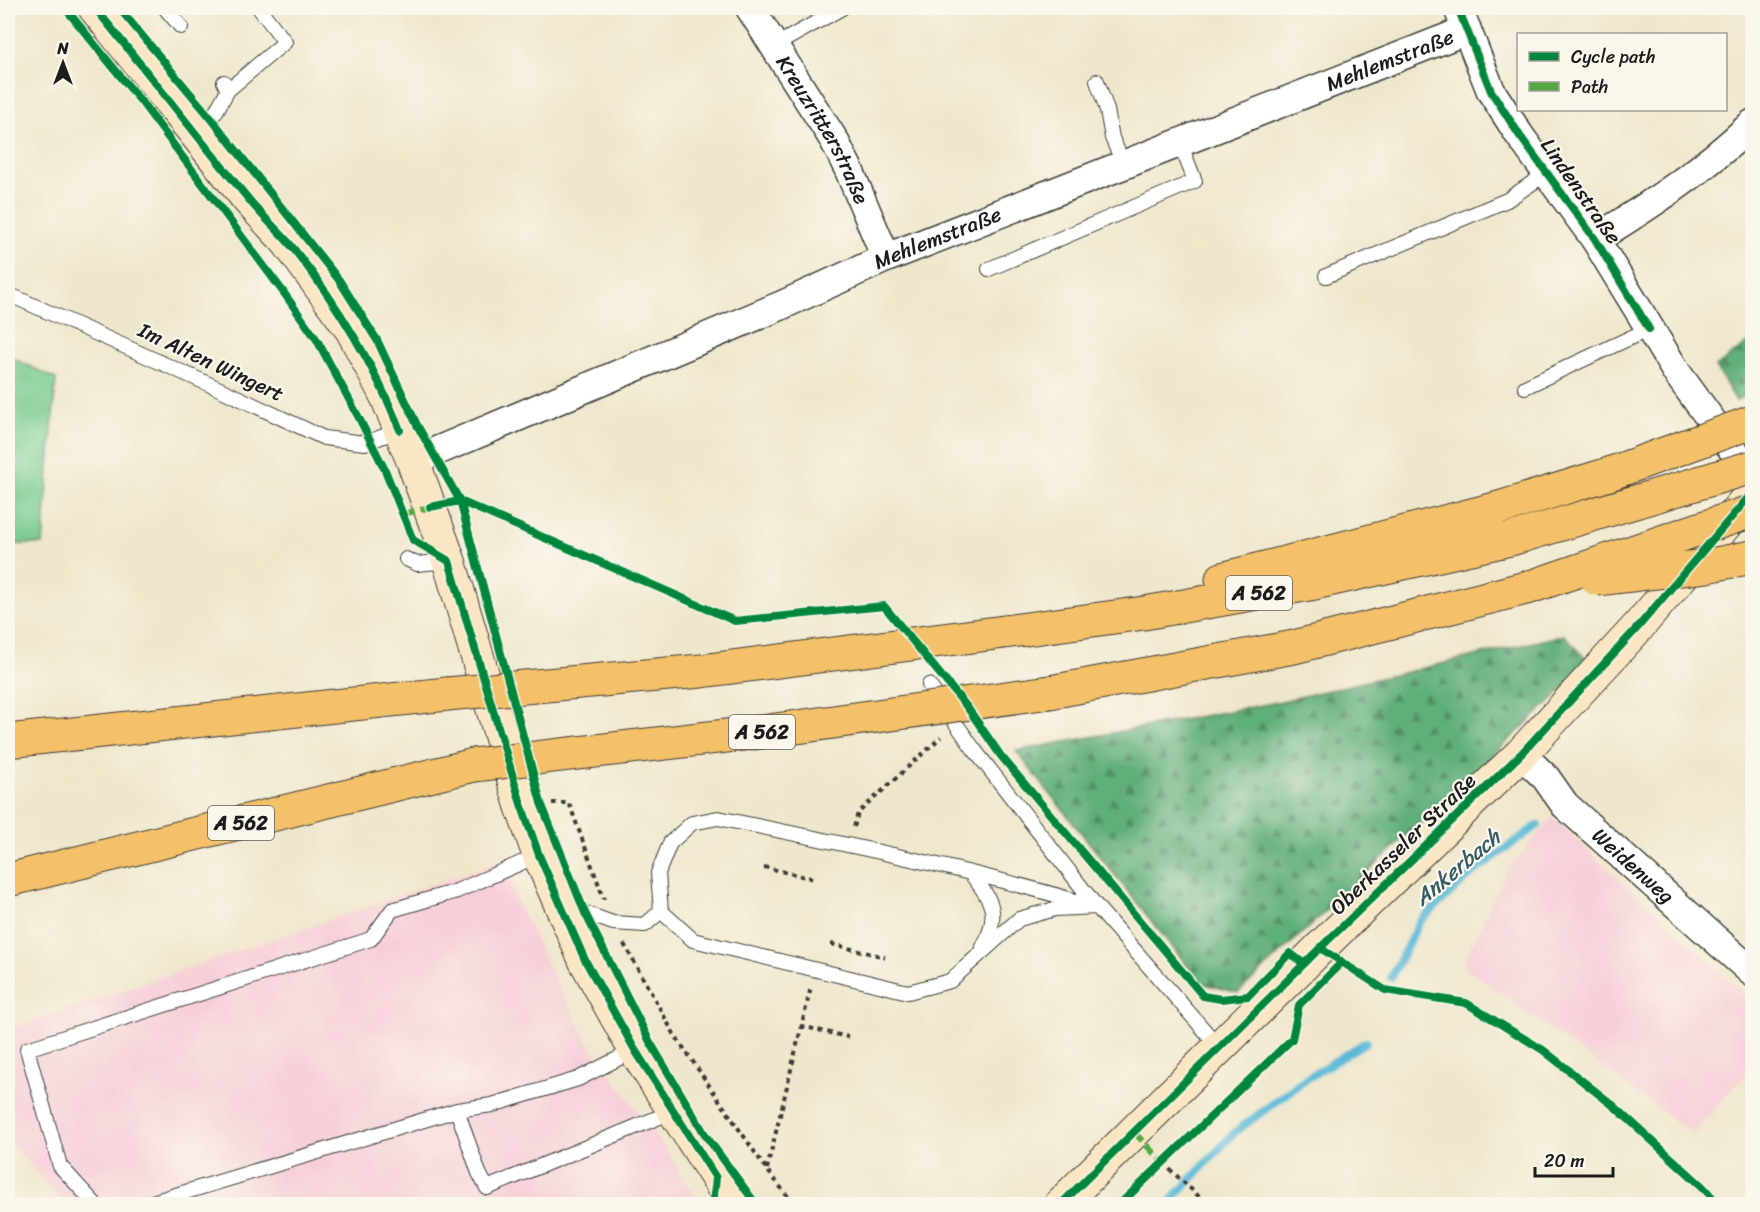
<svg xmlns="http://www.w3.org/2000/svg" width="1760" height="1212" font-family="Sriracha,sans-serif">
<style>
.built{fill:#f6cfd7}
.forest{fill:url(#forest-firs);stroke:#3e664a;stroke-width:1.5}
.pitch{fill:#77cb8e;stroke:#4a7455;stroke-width:1.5}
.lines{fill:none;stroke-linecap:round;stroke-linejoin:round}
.stream{stroke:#57b8d6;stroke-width:8}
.lane-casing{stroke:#3c3a36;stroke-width:16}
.street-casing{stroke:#3c3a36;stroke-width:31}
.secondary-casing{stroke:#3c3a36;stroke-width:35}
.highway-casing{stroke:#3c3a36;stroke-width:35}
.path{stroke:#3c3a36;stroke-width:4;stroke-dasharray:4.5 4.5;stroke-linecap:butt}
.lane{stroke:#fff;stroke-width:14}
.street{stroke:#fff;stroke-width:28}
.secondary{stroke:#fbe6c4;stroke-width:33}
.highway{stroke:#f4c16b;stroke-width:33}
.highway-bridge-casing{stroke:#3c3a36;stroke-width:35;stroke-linecap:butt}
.highway-bridge{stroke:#f4c16b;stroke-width:33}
.quiet{stroke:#52a943;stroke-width:6;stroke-dasharray:12 6;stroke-linecap:butt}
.cycleway-casing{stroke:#fbf7ec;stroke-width:11}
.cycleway{stroke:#00873e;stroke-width:8}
.labels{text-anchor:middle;stroke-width:4.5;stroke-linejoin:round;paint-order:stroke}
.shield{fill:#fbf7ec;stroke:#5f5e5a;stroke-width:1.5}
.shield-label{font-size:20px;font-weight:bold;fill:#1c1c1c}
.street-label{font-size:21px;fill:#1c1c1c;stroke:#fbf7ec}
.water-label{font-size:22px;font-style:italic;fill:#345a66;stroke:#fbf7ec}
</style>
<defs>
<pattern id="forest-firs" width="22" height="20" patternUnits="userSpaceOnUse" patternTransform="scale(1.5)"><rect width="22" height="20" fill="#61af79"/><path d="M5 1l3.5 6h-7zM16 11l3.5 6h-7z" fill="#4f8e62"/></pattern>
</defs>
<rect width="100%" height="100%" fill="#fbf7ec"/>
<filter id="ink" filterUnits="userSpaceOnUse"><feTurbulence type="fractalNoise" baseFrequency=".0167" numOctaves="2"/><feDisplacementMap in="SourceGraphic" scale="12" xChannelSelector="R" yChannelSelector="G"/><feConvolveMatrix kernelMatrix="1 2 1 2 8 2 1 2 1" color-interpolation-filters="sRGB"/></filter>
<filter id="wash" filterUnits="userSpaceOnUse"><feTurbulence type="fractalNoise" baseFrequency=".008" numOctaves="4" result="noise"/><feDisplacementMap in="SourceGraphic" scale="24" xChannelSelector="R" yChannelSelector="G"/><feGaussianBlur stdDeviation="1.35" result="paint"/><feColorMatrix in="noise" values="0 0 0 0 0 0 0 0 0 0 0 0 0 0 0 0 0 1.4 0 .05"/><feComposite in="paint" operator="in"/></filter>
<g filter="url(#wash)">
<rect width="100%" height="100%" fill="#efe7cb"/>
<path class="built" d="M1552,817l200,184v65l-59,68 -231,-169 44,-93z
M505,860l11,39 33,69 45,84 71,96 34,56h-635l-56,-64v-111z"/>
<path class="forest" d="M1752,340v50l-16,11 -20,-34z
M1564,635l27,28 -353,330 -37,-10 -185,-232 262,-49z"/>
<path class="pitch" d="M8,356l48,23 -13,165h-35z"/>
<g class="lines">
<path class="stream" d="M1391,977l29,-56 55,-50 63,-46
M1168,1204l67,-72 71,-53 60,-37"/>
</g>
</g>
<g filter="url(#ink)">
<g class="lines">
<defs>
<path id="lane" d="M165,8l16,19
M774,46l68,-38
M1097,81l10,29 5,28 12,27
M228,90l57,-48 -26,-34
M195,133l20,-20 13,-23 -4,-8
M989,269l206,-88 -15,-38
M1326,276l181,-76 40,-27
M8,294l216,97 100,47 41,5 35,-13
M1525,387l124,-58
M406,559l11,5 31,-3
M929,685l44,63 124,159 122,140
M718,818c127,26 255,52 379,89l-42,2 -36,10 -69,62 -42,11 -215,-52 -32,-29 -3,-38 12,-30 22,-20z
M971,874c22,27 29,41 12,73
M565,911l20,2 28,10 32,2 16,-14
M457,1110l22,63 8,15 187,-77
M95,1204l-35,-38 -33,-117 344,-110 21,-29 65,-19 82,-36
M146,1204l311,-94 35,-5 86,-26 57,-29"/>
<g id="street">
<path id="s1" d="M750,8l84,132 15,30 37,88"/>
<path d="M1458,8l33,83 29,45 75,103 82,134 75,103"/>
<path d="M1595,239c56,-34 110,-70 157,-115"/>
<path id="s2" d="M413,461l367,-155 106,-48 581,-228"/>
<path id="s3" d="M1521,754l25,24 19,27 187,167"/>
</g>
<path id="secondary" d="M95,8l153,191 39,42 65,89 35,67 26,64 36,100 72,243 18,51 46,105 50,90 99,154
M1061,1204l259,-256 201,-194 117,-127 114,-134"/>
<path id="highway" d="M1222,579l277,-71
M1004,632l140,-19 171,-30 196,-44
M1050,692l244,-45 236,-60
M8,741l439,-47
M8,880l466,-115"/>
</defs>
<use href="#lane" class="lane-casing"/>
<use href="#street" class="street-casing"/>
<use href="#secondary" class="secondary-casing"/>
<use href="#highway" class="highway-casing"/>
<path class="path" d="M552,803h17l35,96
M854,827l4,-14 83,-76
M764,867l50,12
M624,944l50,90 93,136 27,34
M831,944l54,13
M801,1026l47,11
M1163,1163l44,41
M767,1169l44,-182"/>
<use href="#lane" class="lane"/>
<use href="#street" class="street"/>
<use href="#secondary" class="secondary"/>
<use href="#highway" class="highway"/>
<defs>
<path id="highway-bridge" d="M1499,508l110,-34 143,-52
M1511,539l241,-72
M1597,579l109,-13 46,-9
M1530,587l222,-76
M447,694l254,-23 303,-39
M474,765l287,-33 289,-40"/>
</defs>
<use href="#highway-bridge" class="highway-bridge-casing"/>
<use href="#highway-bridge" class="highway-bridge"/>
<path class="quiet" d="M403,514l31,-8
M1134,1132l29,31"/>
<defs>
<path id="cycleway" d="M65,8l78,96 141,189 33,47 41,76 27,54 28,70 36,21 72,243 18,51 46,105 50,90 81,128 -3,26
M95,8c51,62 100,126 151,188 13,17 29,31 43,47 46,57 84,119 111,187
M119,8l91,109 129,163 38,60 40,85 43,76 81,302 44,110 65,129 56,94 50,68
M1458,8l33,83 29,45 75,103 54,90
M430,507l30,-6 275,120 149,-15 83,101 34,49 202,240 18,3 27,-3 42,-43 14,11
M1320,948l65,42 81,13 77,47 71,56 89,81 15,17
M1061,1204l259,-256 201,-194 117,-127 114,-134
M1120,1204l172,-165 7,-34 43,-43"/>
</defs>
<use href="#cycleway" class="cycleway-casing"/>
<use href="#cycleway" class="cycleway"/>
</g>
</g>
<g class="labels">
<g class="shield">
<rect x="1226" y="576" width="66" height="34" rx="4.5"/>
<rect x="729" y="715" width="66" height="34" rx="4.5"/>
<rect x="208" y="806" width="66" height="34" rx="4.5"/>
</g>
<g class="shield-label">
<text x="1259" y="600">A 562</text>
<text x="762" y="739">A 562</text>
<text x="241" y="830">A 562</text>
</g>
<g class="street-label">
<text dy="7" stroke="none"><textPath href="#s2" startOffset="1056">Mehlemstraße</textPath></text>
<text dy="7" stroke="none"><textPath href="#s1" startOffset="142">Kreuzritterstraße</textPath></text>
<text transform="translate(1581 191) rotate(55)" y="7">Lindenstraße</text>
<text dy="7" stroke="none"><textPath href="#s2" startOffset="570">Mehlemstraße</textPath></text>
<text transform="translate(211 362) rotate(25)" y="7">Im Alten Wingert</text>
<text transform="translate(1403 844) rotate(-44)" y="7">Oberkasseler Straße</text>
<text dy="7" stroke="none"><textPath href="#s3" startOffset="159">Weidenweg</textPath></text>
</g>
<g class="water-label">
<text transform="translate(1457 867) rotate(-40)" y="8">Ankerbach</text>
</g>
</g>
<rect width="1760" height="1212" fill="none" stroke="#fbf7ec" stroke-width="30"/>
<rect x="1517" y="33" width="210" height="78" fill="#fbf7ec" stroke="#a29f99" stroke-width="1.5"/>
<rect x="1529" y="52" width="30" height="9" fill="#00873e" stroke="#a29f99" stroke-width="1.5"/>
<text x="1571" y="63" font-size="18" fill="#1c1c1c">Cycle path</text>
<rect x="1529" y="82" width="30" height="9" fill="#52a943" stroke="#a29f99" stroke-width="1.5"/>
<text x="1571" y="93" font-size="18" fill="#1c1c1c">Path</text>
<g transform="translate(63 63)" stroke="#fbf7ec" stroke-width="4.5" paint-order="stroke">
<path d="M0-4.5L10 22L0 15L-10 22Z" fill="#1c1c1c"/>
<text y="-9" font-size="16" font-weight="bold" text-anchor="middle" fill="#1c1c1c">N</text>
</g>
<path d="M1535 1167v9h78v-9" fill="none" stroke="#1c1c1c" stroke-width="3"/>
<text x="1544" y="1167" font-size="18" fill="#1c1c1c" stroke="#fbf7ec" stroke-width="4.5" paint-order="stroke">20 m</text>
</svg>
